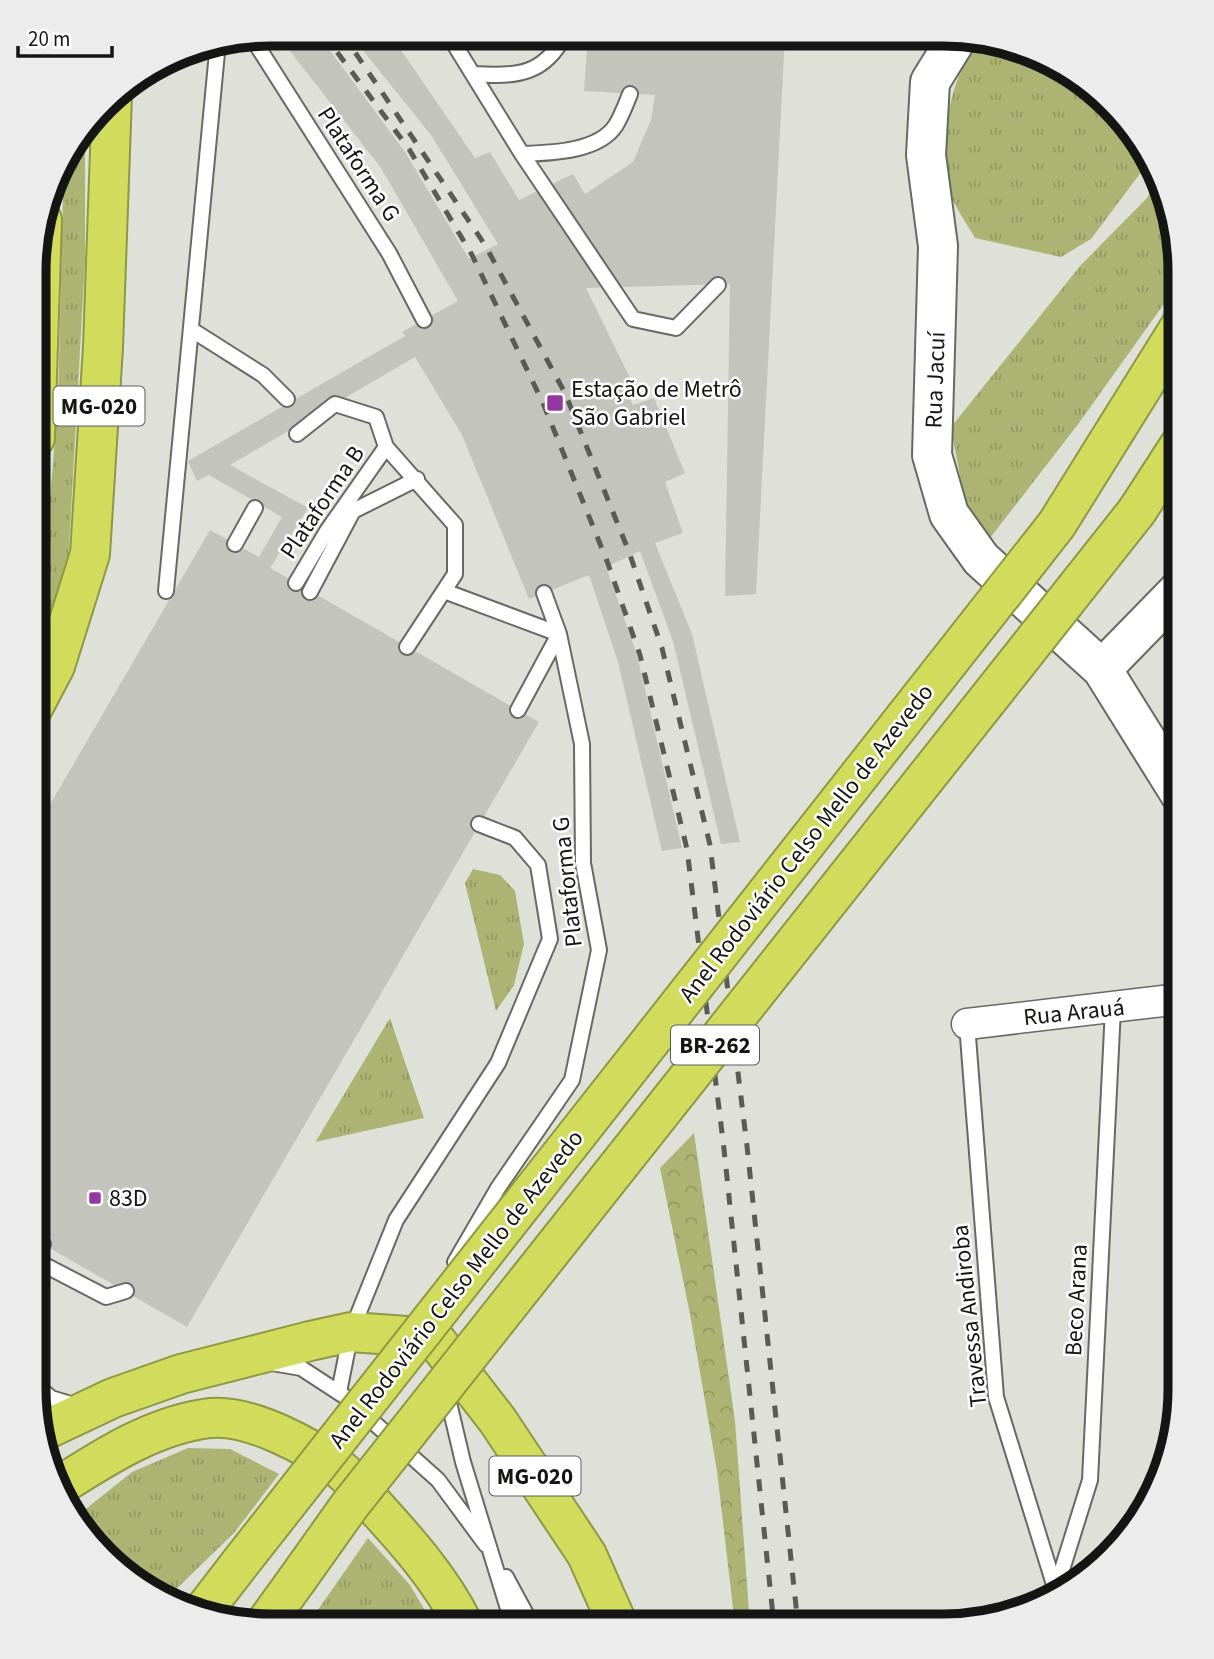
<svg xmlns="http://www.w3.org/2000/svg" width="1214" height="1659" font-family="'Source Sans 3',sans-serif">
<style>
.grass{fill:url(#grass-tufts)}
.forest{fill:url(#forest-crowns)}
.building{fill:#c3c4bc}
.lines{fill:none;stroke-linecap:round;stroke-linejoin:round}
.lane-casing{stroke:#686962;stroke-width:18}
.street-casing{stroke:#686962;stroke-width:33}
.secondary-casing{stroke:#686962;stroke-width:42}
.highway-casing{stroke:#8f9743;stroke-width:42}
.lane{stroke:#fff;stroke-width:14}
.street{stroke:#fff;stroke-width:30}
.secondary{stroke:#fff;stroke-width:38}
.highway{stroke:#d1dc5d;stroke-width:38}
.rail{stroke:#595b56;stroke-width:5;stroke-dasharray:12 12;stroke-linecap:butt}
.highway-bridge-casing{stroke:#8f9743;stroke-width:42;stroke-linecap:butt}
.highway-bridge{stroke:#d1dc5d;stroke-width:38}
.poi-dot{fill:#9537a0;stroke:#fff;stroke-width:2.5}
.labels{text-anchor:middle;stroke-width:5;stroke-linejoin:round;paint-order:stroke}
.shield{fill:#fff;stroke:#5b5c5a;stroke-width:2}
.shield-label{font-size:23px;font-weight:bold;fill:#151613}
.street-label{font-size:24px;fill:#151613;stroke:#fff}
.poi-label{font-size:24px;fill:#151613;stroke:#fff;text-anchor:start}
.rim{fill:none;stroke:#151613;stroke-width:9}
</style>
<defs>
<pattern id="grass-tufts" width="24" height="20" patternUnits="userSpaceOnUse" patternTransform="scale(1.75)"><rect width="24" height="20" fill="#acb373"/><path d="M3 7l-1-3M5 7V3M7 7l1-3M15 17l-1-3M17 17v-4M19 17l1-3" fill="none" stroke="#939963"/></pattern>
<pattern id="forest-crowns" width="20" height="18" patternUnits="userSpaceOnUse" patternTransform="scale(1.75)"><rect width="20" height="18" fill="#acb373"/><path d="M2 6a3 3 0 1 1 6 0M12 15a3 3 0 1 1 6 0" fill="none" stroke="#939963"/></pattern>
</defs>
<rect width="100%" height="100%" fill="#dfe1d8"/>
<path class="grass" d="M978,36l110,46 63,77 -60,80 -30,18 -86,-19c-8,-15 -22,-32 -26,-49 -14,-46 4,-113 29,-153z
M85,128v133l-17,304 -33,109v-65l8,-26 15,-180 6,-247z
M1159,178l22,102 -102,143 -89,115 -23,-23 -16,-88 129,-161 67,-68z
M473,869l27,6 15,16 9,53 -10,41 -18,26 -31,-128z
M390,1018l34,100 -109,24 1,-1z
M188,1448l42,1 49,25 -45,59 -66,64 -30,-11 -61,-70 55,-44z
M368,1538l42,47 23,39h-125z"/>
<path class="forest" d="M694,1133l41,288 15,204h-15l-18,-154 -27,-157 -30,-146z"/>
<path class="building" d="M295,33h22l88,119 64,107 29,-15 -67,-109 -82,-102 41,1 85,124 15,-6 29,48 54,-26 12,20 48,-32 18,-42 4,-25 -71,-4 4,-57 197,1 -29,559 -31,2 5,-312 -144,4 45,92 -7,5 9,20 21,-7 31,75 -20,9 18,51 -28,10 37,91 48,208 -19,2 -48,-203 -33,-90 -34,16 31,88 45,193 -20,3 -44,-189 -29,-87 -60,24 -67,-164 -47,-78 -185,108 78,43 -38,60 269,154 -352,605 -153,-88v-407l176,-302 49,27 23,-40 -73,-42 -12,6 -9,-20 217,-125 -3,-4 56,-31 -77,-133 -98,-126z"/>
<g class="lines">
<defs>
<path id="lane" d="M448,34l74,120 111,165 43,9 42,-43
M251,36l138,217 35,67
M475,74c41,3 70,1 90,-40
M522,154c28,-1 77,-2 94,-29 6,-10 10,-21 14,-31
M192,330l71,45 24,24
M297,434l38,-30 41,13 10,30 69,78v49l-48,73
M235,544l20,-36
M296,583l31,-52 59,-84
M166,591l52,-549
M444,591l115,43
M310,592l43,-81 64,-32
M518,710l41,-76
M967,1024l29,373 60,194
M33,1258l10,-14
M33,1259l73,38 20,-6
M455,1262l43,-74 74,-108 27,-130 -16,-87 -1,-119 -23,-110 -15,-41
M272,1363l29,5 43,28
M33,1383l18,15 26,8
M446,1390l17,72 50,163
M339,1392l12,-60 45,-112 102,-157 52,-124 -12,-74 -23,-27 -36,-14
M362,1412l76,68 48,65
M506,1577l26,48
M1056,1589l34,-109 23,-472"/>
<path id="street" d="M967,1024l213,-25"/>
<path id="secondary" d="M959,35l-29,47 -4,73 12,91 -6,209 17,59 32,45 121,110 78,125
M1102,669l79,-81"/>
<path id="highway" d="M35,438l7,-218
M1137,511l44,-68
M1057,524l124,-199
M34,706l21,-40 35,-112 13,-207 9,-252
M43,1431l70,-33 68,-24 129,-33 41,-9 83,6 64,83 89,134 31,70
M56,1488c47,-30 97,-63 154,-70 40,-4 101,29 132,53 10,8 19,20 29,31 34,37 70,77 92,122
M204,1610l37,-48
M265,1624l31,-43"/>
</defs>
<use href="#lane" class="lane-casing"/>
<use href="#street" class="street-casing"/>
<use href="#secondary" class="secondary-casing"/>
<use href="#highway" class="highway-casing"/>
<use href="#lane" class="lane"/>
<use href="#street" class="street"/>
<use href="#secondary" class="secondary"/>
<use href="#highway" class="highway"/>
<path class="rail" d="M323,33l86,116 63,106 71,148 64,158 33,94 47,194 37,300 50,476
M342,33l143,212 80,148 64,159 33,96 48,197 37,301 51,479"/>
<defs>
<path id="highway-bridge" d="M241,1562l816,-1038
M296,1581l54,-76 787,-994"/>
</defs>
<use href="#highway-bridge" class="highway-bridge-casing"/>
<use href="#highway-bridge" class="highway-bridge"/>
</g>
<g class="poi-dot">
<rect x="546" y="394" width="18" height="18" rx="3.5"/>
<rect x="88" y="1191" width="14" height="14" rx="3.5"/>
</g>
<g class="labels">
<g class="shield">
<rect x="53.5" y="386.5" width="91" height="39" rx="5"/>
<rect x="671" y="1025.5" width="88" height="39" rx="5"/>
<rect x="489.5" y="1456.5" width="91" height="39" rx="5"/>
</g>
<g class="shield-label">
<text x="99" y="414">MG-020</text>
<text x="715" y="1053">BR-262</text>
<text x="535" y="1484">MG-020</text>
</g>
<g class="street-label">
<text transform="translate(359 164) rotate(57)" y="8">Plataforma G</text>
<text transform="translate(935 380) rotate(-88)" y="8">Rua Jacuí</text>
<text transform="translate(322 502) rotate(-56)" y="8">Plataforma B</text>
<text transform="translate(806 843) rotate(-52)" y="8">Anel Rodoviário Celso Mello de Azevedo</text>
<text transform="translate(567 882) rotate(-96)" y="8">Plataforma G</text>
<text transform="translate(1074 1012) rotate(-6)" y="8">Rua Arauá</text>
<text transform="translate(456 1289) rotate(-52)" y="8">Anel Rodoviário Celso Mello de Azevedo</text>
<text transform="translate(1076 1300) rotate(-87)" y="8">Beco Arana</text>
<text transform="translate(969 1316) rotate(-96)" y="8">Travessa Andiroba</text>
</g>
<g class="poi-label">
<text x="571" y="397">Estação de Metrô<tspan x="571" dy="28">São Gabriel</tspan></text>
<text x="109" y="1206">83D</text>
</g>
</g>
<path d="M0 0H1214V1659H0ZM271 46H943A225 225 0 0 1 1168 271V1389A225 225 0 0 1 943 1614H271A225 225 0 0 1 46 1389V271A225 225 0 0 1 271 46Z" fill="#ececec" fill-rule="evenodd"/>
<path class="rim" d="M271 46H943A225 225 0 0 1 1168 271V1389A225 225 0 0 1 943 1614H271A225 225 0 0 1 46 1389V271A225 225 0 0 1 271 46Z"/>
<path d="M18 46v10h94v-10" fill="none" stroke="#151613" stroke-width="3.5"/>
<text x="28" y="46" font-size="21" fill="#151613" stroke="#ffffff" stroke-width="5" paint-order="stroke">20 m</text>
</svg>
